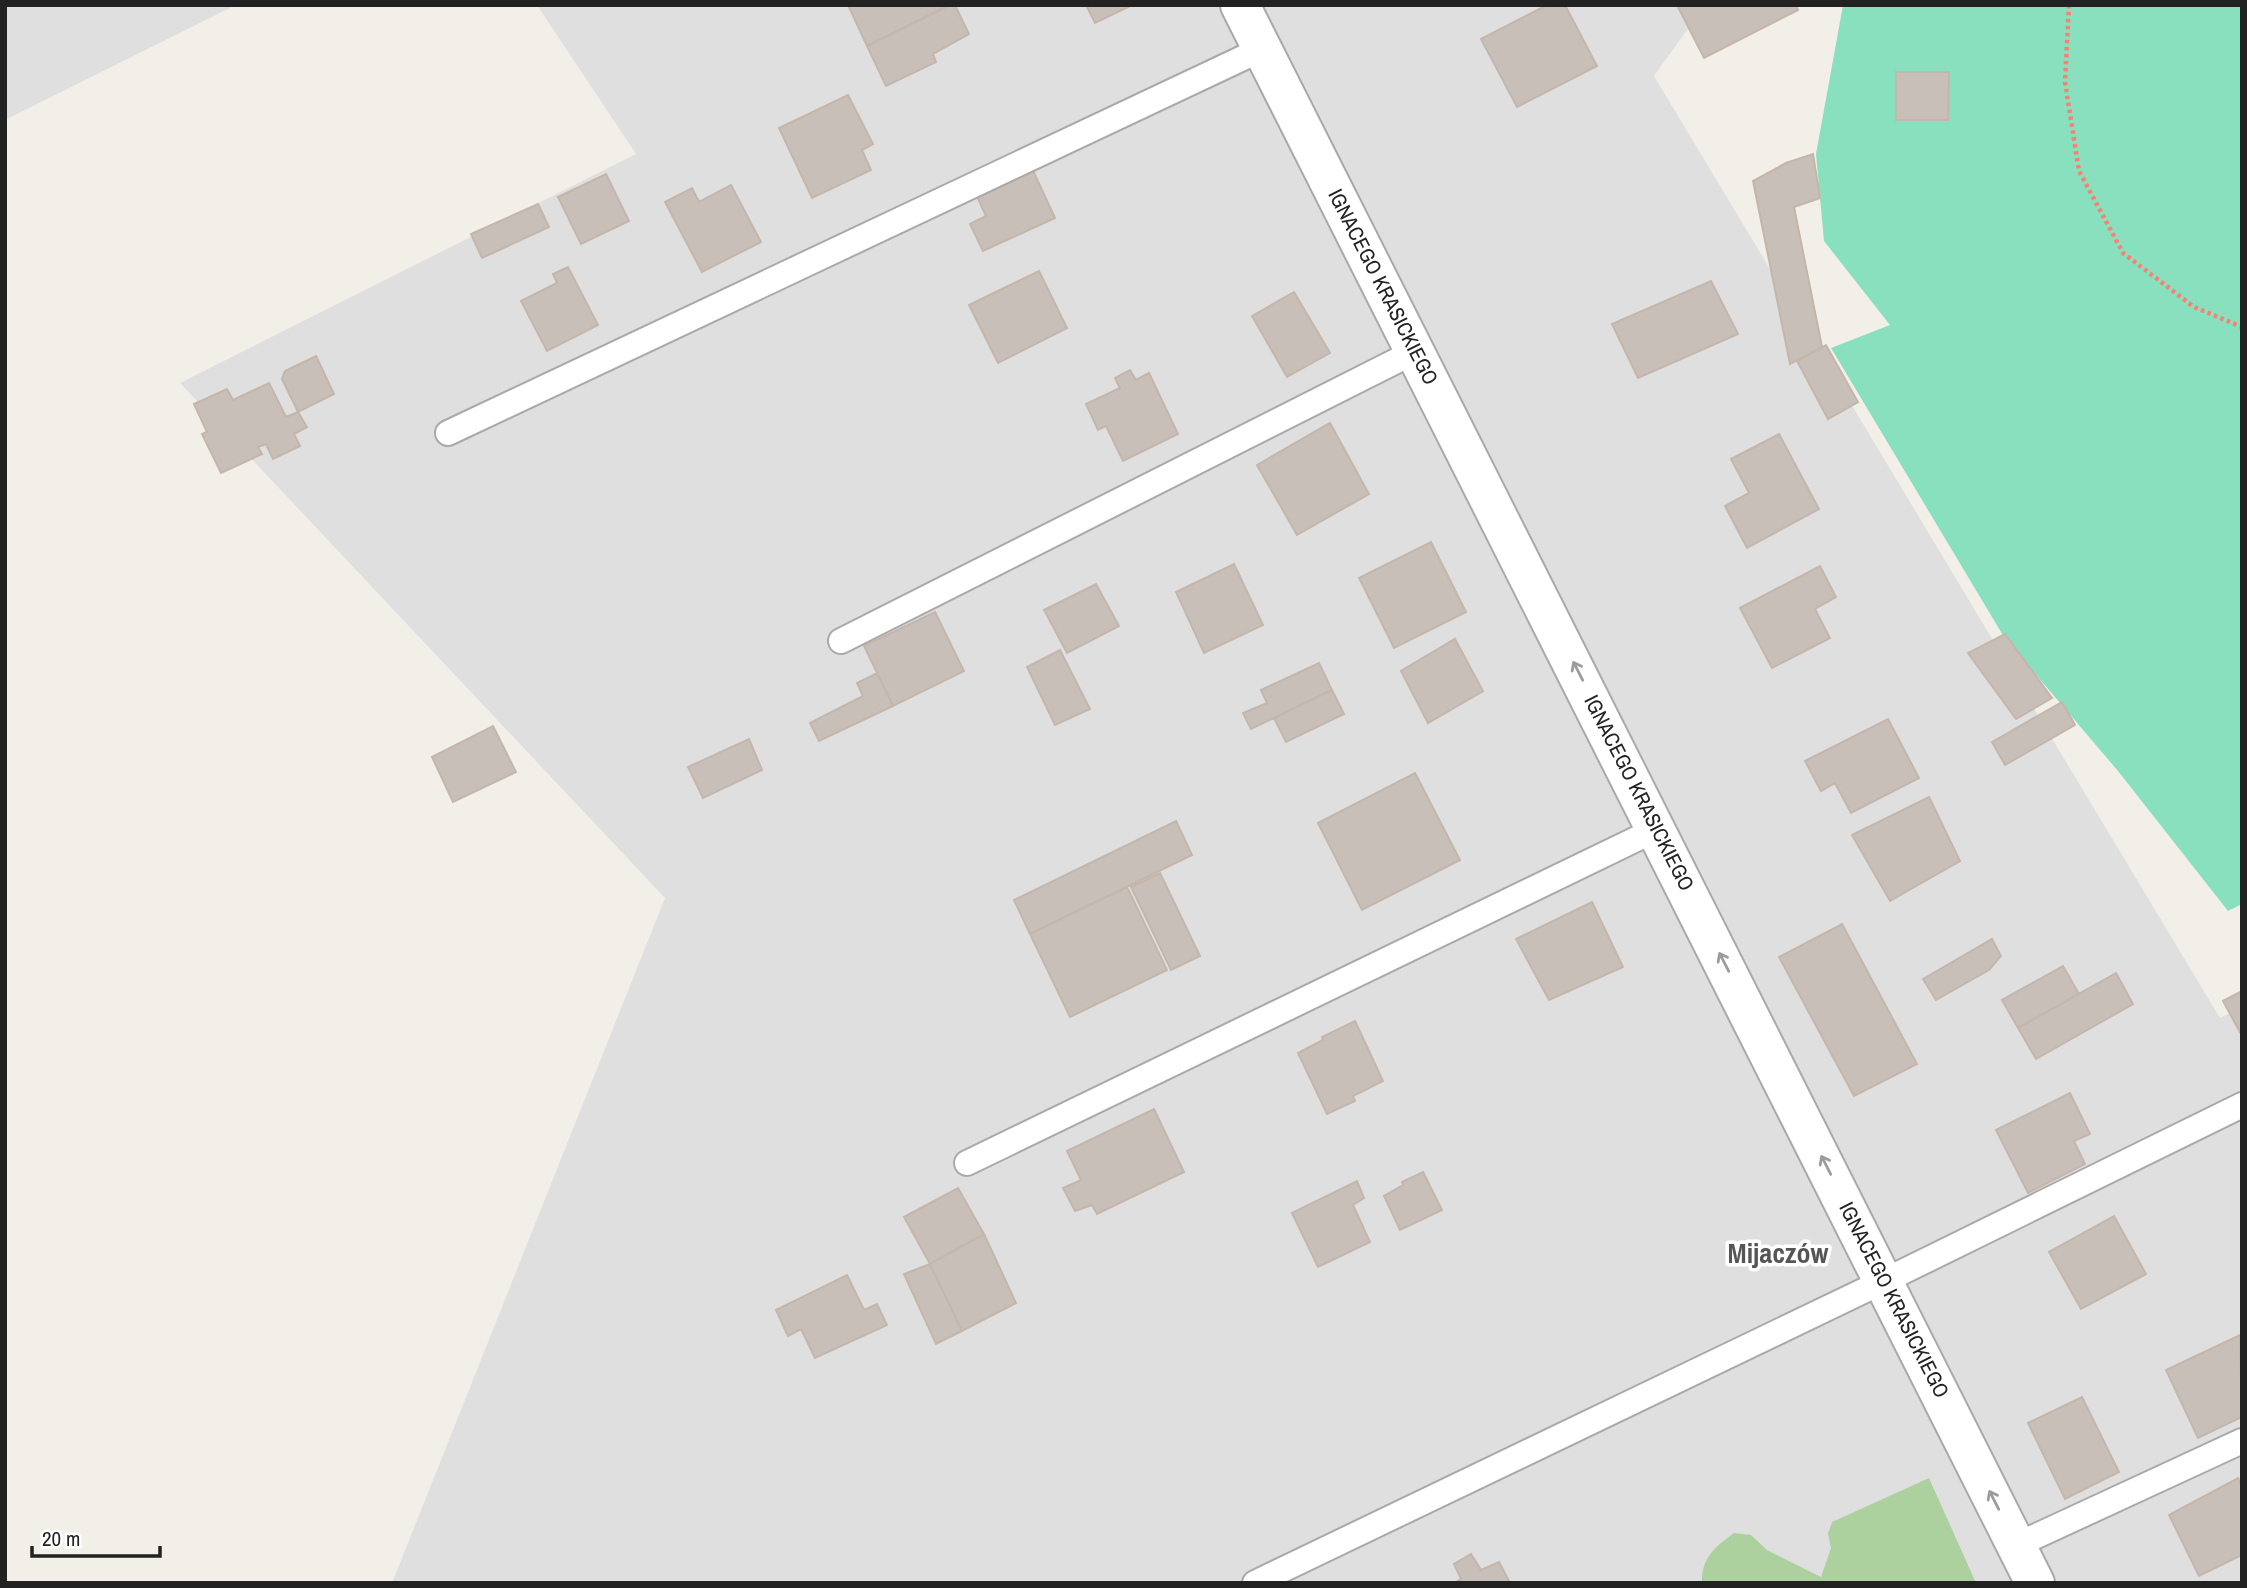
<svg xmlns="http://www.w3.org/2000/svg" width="2247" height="1588" font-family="'Archivo Narrow',sans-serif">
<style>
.residential{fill:#e0dfdf}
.forest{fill:#add19e}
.pitch{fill:#88e0be}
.building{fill:#c7bfb8;stroke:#c4b6ab;stroke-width:2}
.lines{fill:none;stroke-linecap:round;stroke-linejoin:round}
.service-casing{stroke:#a9a9a9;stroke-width:28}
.tertiary-casing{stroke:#a9a9a9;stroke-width:42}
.path{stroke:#fa8072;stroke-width:4.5;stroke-dasharray:3.5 3.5;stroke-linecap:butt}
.service{stroke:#fff;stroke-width:24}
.tertiary{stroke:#fff;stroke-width:38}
.oneway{stroke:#9c9c9c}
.labels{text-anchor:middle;stroke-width:7;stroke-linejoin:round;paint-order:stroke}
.street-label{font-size:21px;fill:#222;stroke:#fff}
.district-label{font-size:28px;font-weight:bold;fill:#555;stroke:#fff}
</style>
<rect width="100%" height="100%" fill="#f2efe9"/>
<path class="residential" d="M5,5h231l-231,115z
M537,5h1168l-51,71 566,942 22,-11v576h-1850l273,-685 -485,-515 456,-229z"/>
<path class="forest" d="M1929,1478l47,105h-274c-1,-25 13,-36 32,-50l17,2 16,15 54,27 10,-29 -3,-14 4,-12z"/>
<path class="pitch" d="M1843,5h399v899l-14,7 -110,-140 -114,-134 -173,-289 59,-23 -66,-84 -8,-87z"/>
<path class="building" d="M848,5h102l-83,41z
M950,5h5l14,29 -36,20 3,8 -50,24 -19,-40z
M1086,5h46l-37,18z
M1547,5h18l32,61 -80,41 -36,-68z
M1677,5h119l2,5 -94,48z
M1896,72h53l-1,48h-52z
M848,95l25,49 -11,6 9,20 -59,28 -33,-70z
M1813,154l7,44 -26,9 28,140 -32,17 -37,-183 33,-18z
M1030,164l25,54 -72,33 -13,-27 16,-8 -12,-26z
M606,174l23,47 -48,23 -23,-47z
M731,185l30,57 -59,30 -37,-70 27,-14 7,14z
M538,204l11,23 -67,31 -11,-24z
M568,267l30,58 -51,26 -26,-50 36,-18 -4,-9z
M1039,271l28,57 -69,35 -29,-58z
M1711,281l27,53 -100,44 -26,-54z
M1294,292l36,61 -43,24 -35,-61z
M1826,345l32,57 -30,17 -31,-58z
M316,356l18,38 -36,18 -16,-33 3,-8z
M1130,370l6,10 13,-7 29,61 -55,27 -17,-35 -8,4 -12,-26 34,-16 -5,-10z
M269,383l17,34 12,-5 9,15 -13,7 6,12 -27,13 -7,-15 -8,3 4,7 -41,19 -19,-39 5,-2 -13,-28 33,-15 6,11z
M1330,423l39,71 -72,41 -40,-70z
M1779,434l40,75 -72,39 -22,-42 24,-13 -18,-34z
M1431,542l35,70 -72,36 -35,-70z
M1234,564l29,61 -59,28 -28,-61z
M1820,566l16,31 -21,12 15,29 -58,30 -32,-60z
M1096,584l23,42 -52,27 -23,-43z
M935,612l29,59 -71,35 -29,-60z
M2005,634l47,64 -36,21 -48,-66z
M1455,639l28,52 -55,32 -27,-52z
M1060,650l30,59 -35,16 -28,-58z
M1319,663l13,27 -81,39 -8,-16 24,-10 -6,-13z
M877,673l16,33 -74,35 -9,-18 53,-27 -6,-13z
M1332,690l12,24 -58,28 -12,-24z
M2062,702l13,23 -70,40 -13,-23z
M1888,719l31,59 -68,35 -16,-30 -14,8 -16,-30z
M493,726l23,46 -63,30 -21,-45z
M749,739l13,31 -59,28 -15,-31z
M1415,773l45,87 -98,50 -44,-87z
M1929,797l31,64 -70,40 -38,-66z
M1176,821l16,34 -162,79 -16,-34z
M1160,873l40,83 -29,14 -40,-83z
M1127,887l40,83 -97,47 -40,-83z
M1592,902l31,65 -74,33 -33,-61z
M1842,924l75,140 -63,32 -75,-139z
M1992,939l9,17 -12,14 -53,30 -13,-21z
M2063,966l16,28 -61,34 -16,-28z
M2116,973l17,31 -97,55 -18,-31z
M2242,991v45l-19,-35z
M1355,1021l28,60 -30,15 2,5 -28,13 -29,-61 25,-13 -1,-3z
M2070,1093l20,41 -16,7 11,23 -57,29 -32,-63z
M1154,1109l30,63 -87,42 -5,-9 -17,6 -12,-23 18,-8 -14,-29z
M1423,1172l19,38 -42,20 -16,-34 19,-11 -1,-3z
M1357,1181l7,17 -11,7 17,37 -52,25 -26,-54z
M958,1188l26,46 -54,30 -26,-47z
M2114,1216l32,58 -65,35 -32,-57z
M984,1234l32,69 -54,28 -32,-67z
M930,1264l32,67 -26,13 -32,-70z
M847,1275l17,35 13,-6 10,21 -72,33 -14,-29 -13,7 -12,-26z
M2240,1335l2,82 -44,21 -32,-68z
M2082,1397l37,75 -54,27 -37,-76z
M2238,1478l4,8v69l-43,21 -30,-61z
M1471,1554l10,16 18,-8 11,21h-56l7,-4 -7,-15z"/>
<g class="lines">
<defs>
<path id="service" d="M448,433l814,-384
M841,641l575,-290
M967,1163l690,-334
M2017,1545l225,-104
M1255,1583l629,-302 358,-176"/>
<path id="tertiary" d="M1240,5l795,1578"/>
</defs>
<use href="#service" class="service-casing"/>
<use href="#tertiary" class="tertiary-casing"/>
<path class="path" d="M2069,5l-4,77 14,89 44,82 71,54 48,20"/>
<use href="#service" class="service"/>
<use href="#tertiary" class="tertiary"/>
</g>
<defs><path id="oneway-shaft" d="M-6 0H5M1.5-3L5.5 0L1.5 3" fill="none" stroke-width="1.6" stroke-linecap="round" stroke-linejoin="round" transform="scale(1.75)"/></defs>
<g class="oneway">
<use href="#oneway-shaft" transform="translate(1578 671) rotate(-117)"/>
<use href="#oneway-shaft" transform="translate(1724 962) rotate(-117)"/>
<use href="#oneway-shaft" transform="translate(1826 1165) rotate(-117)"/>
<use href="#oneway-shaft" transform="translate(1994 1500) rotate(-117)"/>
</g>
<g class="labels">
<g class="street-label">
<text transform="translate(1383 287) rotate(63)" y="7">IGNACEGO KRASICKIEGO</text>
<text transform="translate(1639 793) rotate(63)" y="7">IGNACEGO KRASICKIEGO</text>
<text transform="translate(1894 1300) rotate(63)" y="7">IGNACEGO KRASICKIEGO</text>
</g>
<g class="district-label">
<text x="1778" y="1263">Mijaczów</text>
</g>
</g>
<rect width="2247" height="1588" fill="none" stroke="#222222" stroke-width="14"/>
<path d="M32 1546v10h128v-10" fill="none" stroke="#222222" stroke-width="3.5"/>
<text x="42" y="1546" font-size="21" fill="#222222" stroke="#ffffff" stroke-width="5" paint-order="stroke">20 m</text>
</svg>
